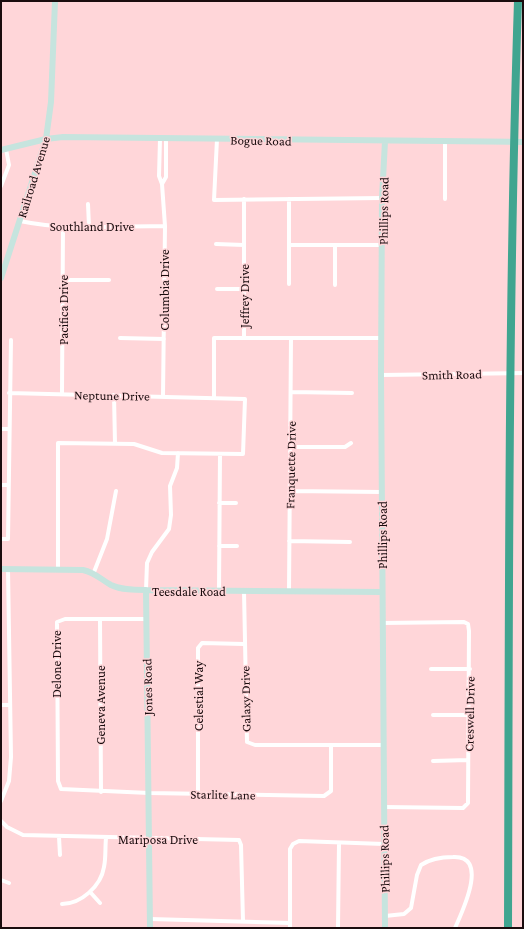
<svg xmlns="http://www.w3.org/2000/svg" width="524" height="929" font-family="'Crimson Pro',serif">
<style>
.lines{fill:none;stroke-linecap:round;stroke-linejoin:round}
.street{stroke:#fff;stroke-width:4}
.secondary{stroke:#c6e4de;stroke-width:6}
.highway{stroke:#40a590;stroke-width:8}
.labels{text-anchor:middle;stroke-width:3;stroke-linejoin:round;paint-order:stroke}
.street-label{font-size:13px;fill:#1a0c0e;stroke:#ffd6d9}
</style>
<rect width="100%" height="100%" fill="#ffd6d9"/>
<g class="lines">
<path class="street" d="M160,139l-1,37 3,8 3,42 -2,170
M217,139l-3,61 168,-2
M162,184l4,-7v-38
M1,186l8,-21 -3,-16
M244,199v139
M289,199v85
M445,199v-57
M88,204l1,22
M20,221c47,10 97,5 145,5
M216,244l28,1
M289,245h93
M63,280h46
M335,285v-40
M217,289h27
M120,338l44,1
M381,375l142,-2
M291,392l61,1
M9,393l236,6 -2,55 -81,-1 -28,-9 -76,-1v126
M62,394l1,-168
M114,395l1,49
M214,397v-59h168
M1,429h8
M290,447h55l6,-4
M1,485h7
M290,491l92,1
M219,503h17
M1,539h7l3,-199
M289,541l61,1
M219,546h18
M94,572l13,-33 9,-48
M146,590l1,-27 5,-11 17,-23 2,-14 -1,-29 7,-18 1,-15
M219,591l1,-137
M244,591l3,151 8,3h128
M289,592l2,-254
M100,619l1,173
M146,619h-81l-8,3 1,159 3,8 88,4 175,3 7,-5v-46
M382,623l82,-1 4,2 1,7 -1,172 -5,5 -79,-1
M431,669h39
M1,705h8
M433,715h35
M433,761l35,-1
M198,794v-146l4,-5 42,1
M1,801l8,-20 2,-24 -3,-188
M1,821l6,6 16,8 216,5 2,5 2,76
M59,837l1,18
M1,880l8,3
M91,893l9,10
M62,904c19,0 39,-18 42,-37 2,-9 1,-19 2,-29
M385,916l19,-2 7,-6 6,-33 4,-10c9,-6 21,-8 32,-8 37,-2 9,55 2,71
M150,919l140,4
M290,928v-79l3,-5 6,-3 85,3
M338,928l1,-85"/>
<path class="secondary" d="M385,141l-3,57 -1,177 4,553
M1,150l45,-11 17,-2 460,5
M1,278l45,-139 5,-37 4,-101
M1,569l82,1c13,3 17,9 28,15 10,5 24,5 35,5l236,2
M146,590l4,338"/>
<path class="highway" d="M508,928c1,-309 0,-618 10,-927"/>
</g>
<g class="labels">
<g class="street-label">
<text transform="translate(261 140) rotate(1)" y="5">Bogue Road</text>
<text transform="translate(33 177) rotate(-73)" y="5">Railroad Avenue</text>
<text transform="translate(383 211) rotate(-89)" y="5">Phillips Road</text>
<text x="92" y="231">Southland Drive</text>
<text transform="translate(164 290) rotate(-90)" y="5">Columbia Drive</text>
<text transform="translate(244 296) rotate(-90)" y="5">Jeffrey Drive</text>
<text transform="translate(63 310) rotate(-90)" y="5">Pacifica Drive</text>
<text transform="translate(452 374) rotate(-1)" y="5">Smith Road</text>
<text transform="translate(112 395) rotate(1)" y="5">Neptune Drive</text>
<text transform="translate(290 465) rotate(-89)" y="5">Franquette Drive</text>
<text transform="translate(382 535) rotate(-90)" y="5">Phillips Road</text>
<text x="189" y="596">Teesdale Road</text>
<text transform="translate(56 664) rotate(-90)" y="5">Delone Drive</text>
<text transform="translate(147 687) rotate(-91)" y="5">Jones Road</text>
<text transform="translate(198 696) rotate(-90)" y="5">Celestial Way</text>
<text transform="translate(245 699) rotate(-91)" y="5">Galaxy Drive</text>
<text transform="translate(100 705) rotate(-90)" y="5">Geneva Avenue</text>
<text transform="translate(469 714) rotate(-89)" y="5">Creswell Drive</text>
<text transform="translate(223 794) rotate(1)" y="5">Starlite Lane</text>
<text x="158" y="844">Mariposa Drive</text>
<text transform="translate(384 859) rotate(-91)" y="5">Phillips Road</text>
</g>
</g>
<rect width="524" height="929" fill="none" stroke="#1a0c0e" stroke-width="4"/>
</svg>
